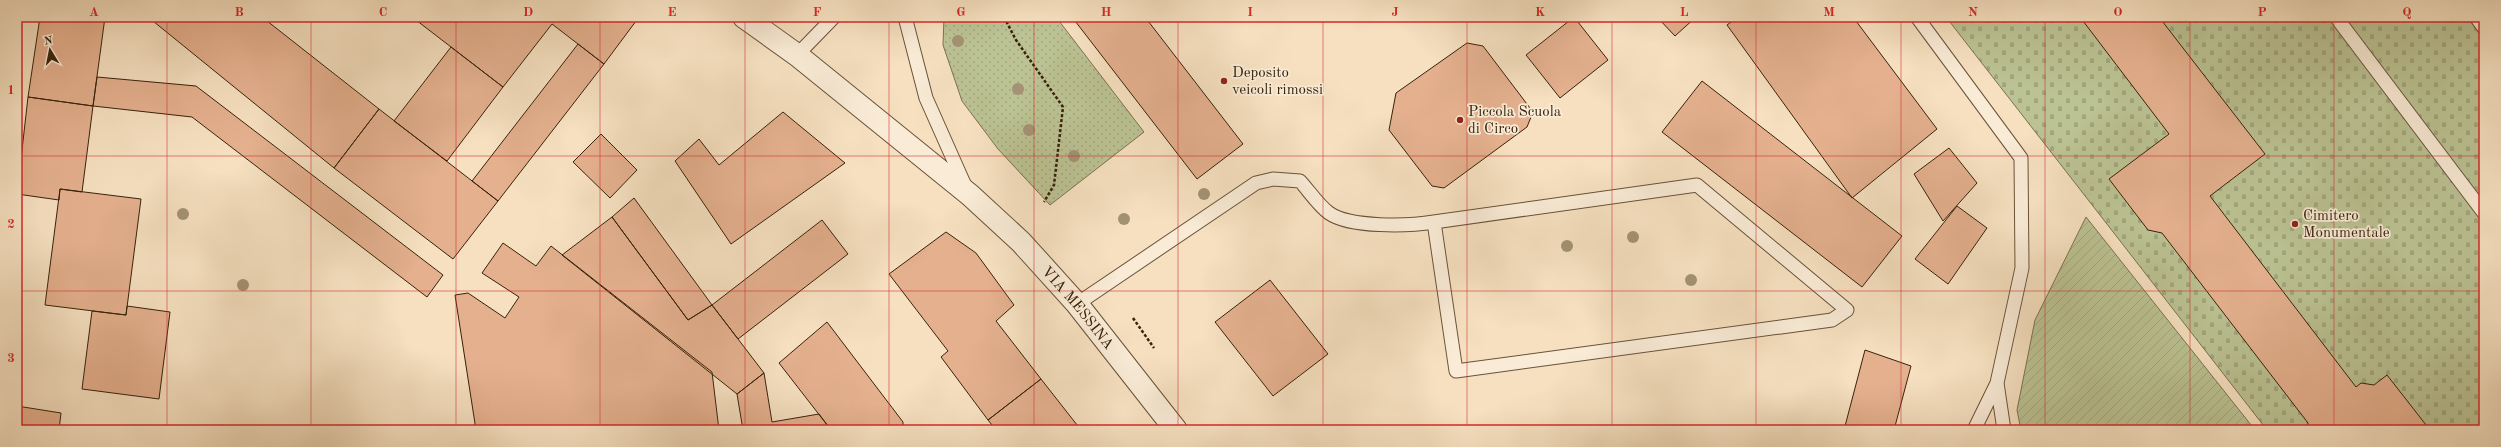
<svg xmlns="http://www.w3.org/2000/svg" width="2501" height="447" font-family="'Old Standard TT',serif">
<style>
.cemetery{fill:url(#cemetery-stones);stroke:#7a724f}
.park{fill:url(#park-dots);stroke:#7a724f}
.garden{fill:url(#garden-furrows);stroke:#7a724f}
.building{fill:#e4b08e;stroke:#38220b}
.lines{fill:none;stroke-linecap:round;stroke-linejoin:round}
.lane-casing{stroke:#685238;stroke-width:15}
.street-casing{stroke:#685238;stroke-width:24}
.path{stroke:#38220b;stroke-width:2.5;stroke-dasharray:3 2;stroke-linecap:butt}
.lane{stroke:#f9ebd6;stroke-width:13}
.street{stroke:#f9ebd6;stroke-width:22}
.tree{fill:#a39273}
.grid{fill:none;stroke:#d62828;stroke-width:1;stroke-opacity:0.55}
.poi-dot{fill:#8f2418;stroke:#f9ebd6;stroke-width:1.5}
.labels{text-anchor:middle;stroke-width:3.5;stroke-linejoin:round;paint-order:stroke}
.poi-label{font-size:15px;fill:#38220b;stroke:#f9ebd6;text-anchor:start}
.street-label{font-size:15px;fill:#38220b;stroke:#f9ebd6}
.neatline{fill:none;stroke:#d62828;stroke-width:1.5}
.grid-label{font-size:13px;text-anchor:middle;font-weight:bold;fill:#d62828}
</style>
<defs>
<pattern id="cemetery-stones" width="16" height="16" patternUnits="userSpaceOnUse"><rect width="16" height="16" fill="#bbc293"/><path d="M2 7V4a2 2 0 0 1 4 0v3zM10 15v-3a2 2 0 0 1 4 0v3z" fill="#a2a67d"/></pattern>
<pattern id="park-dots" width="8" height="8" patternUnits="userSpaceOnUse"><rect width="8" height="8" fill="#bbc293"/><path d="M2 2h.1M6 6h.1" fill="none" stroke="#a2a67d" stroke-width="1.8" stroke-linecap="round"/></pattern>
<pattern id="garden-furrows" width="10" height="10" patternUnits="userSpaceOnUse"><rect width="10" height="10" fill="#bbc293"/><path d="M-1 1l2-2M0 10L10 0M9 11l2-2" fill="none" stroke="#a2a67d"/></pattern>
</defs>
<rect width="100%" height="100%" fill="#f6e0c0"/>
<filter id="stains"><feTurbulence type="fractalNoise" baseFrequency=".005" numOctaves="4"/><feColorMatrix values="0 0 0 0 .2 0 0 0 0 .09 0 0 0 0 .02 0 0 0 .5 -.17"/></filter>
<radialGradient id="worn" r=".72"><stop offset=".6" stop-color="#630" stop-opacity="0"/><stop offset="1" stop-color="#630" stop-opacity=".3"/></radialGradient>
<path class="cemetery" d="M1946,17h538v413h-217z"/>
<path class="park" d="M944,17h112l88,115 -94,73 -52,-56 -36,-48 -19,-56z"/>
<path class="garden" d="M2086,217l169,213h-234l-4,-20 18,-90z"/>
<path class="building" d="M40,17h65l-12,89 -65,-9z
M148,17h114l117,92 -45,59z
M412,17h227l-35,47 -52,-40 -49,63z
M1072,17h73l98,127 -46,35z
M1574,17l34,43 -48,38 -34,-43z
M1657,17h39l-21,19z
M1738,17h115l84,112 -85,69 -125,-173z
M2080,17h79l106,137 -55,42 146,191 5,-4 13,2 13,-10 43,55h-123l1,-7 -146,-190 -14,-3 -39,-51 60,-45z
M1467,43l16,3 50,66 -6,15 -83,61 -12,-2 -43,-56 7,-37z
M578,44l26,20 -106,137 -26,-20z
M451,47l52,40 -56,74 -53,-40z
M97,77l99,9 247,189 -16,22 -235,-180 -99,-11z
M1702,81l200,155 -40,51 -200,-155z
M28,97l65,9 -11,86 -22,-3 -1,11 -42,-6z
M379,109l119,92 -45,58 -119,-91z
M783,112l62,51 -114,81 -56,-83 24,-22 20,26z
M601,134l36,36 -27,28 -37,-36z
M1949,148l28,35 -34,38 -29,-47z
M60,189l81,10 -15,116 -81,-10z
M634,198l78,107 -24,15 -76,-103z
M1957,206l30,22 -39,56 -33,-25z
M612,217l76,103 24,-15 52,68 -27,21 -175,-139z
M822,220l26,34 -110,85 -26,-34z
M946,232l30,21 38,52 -18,16 45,58 -53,41 -47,-63 7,-6 -59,-77z
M503,243l33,23 15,-20 161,126 7,58h-243l-21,-135 13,-2 37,25 14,-21 -37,-24z
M1270,280l58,74 -55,42 -58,-74z
M127,306l43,6 -11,87 -77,-10 10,-78 34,4z
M827,322l76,100v8h-72l-52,-67z
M1865,350l46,16 -17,64h-50z
M764,373l8,49 47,-8 12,16h-88l-6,-36z
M1041,379l40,51h-85l-8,-10z
M17,406l44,7 -2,17h-42z"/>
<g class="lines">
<defs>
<path id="lane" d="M905,17l21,81 40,90
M1917,17l104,141 1,110 -25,115 -23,47
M2336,17l148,196
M2476,17l8,11
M797,55l37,-38
M1077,304l179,-121 17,-4 27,2c9,10 19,25 29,32 21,15 80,13 105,9l263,-37 150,125 -15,10 -376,51 -22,-149
M1997,383l7,47"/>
<g id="street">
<path id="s1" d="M744,17l53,38 173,140 51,47 56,62 99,126"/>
</g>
</defs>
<use href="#lane" class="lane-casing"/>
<use href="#street" class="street-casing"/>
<path class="path" d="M1004,17l12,23 47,67 -9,78 -10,17
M1133,318l21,30"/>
<use href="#lane" class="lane"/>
<use href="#street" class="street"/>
</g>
<g class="tree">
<circle cx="958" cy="41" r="6"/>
<circle cx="1018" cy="89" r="6"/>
<circle cx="1029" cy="130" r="6"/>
<circle cx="1074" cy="156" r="6"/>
<circle cx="1204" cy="194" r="6"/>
<circle cx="183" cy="214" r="6"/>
<circle cx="1124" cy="219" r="6"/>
<circle cx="1633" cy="237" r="6"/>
<circle cx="1567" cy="246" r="6"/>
<circle cx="1691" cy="280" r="6"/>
<circle cx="243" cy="285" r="6"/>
</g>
<path class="grid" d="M167,17v413M311,17v413M456,17v413M600,17v413M745,17v413M889,17v413M1034,17v413M1178,17v413M1323,17v413M1467,17v413M1612,17v413M1756,17v413M1901,17v413M2045,17v413M2190,17v413M2334,17v413M17,156h2467M17,291h2467"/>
<g class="poi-dot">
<circle cx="1224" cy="81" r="4"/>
<circle cx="1460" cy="120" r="4"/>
<circle cx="2295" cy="224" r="4"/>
</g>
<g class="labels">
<g class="poi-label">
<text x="1232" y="77">Deposito<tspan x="1232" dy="17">veicoli rimossi</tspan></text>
<text x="1468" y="116">Piccola Scuola<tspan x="1468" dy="17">di Circo</tspan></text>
<text x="2303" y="220">Cimitero<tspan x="2303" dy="17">Monumentale</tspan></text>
</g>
<g class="street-label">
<text dy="5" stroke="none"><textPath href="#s1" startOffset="444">VIA MESSINA</textPath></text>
</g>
</g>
<rect width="2501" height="447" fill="none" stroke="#f6e0c0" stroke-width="44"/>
<g transform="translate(50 50) rotate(350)" stroke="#f9ebd6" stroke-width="3" paint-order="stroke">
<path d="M0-3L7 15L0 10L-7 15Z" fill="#38220b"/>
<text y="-6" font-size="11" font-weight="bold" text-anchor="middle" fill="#38220b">N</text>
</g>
<rect x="22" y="22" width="2457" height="403" class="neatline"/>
<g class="grid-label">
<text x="94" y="16">A</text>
<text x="239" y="16">B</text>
<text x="383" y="16">C</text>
<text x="528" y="16">D</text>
<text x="672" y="16">E</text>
<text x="817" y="16">F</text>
<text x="961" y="16">G</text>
<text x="1106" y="16">H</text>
<text x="1250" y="16">I</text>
<text x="1395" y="16">J</text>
<text x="1540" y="16">K</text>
<text x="1684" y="16">L</text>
<text x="1829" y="16">M</text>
<text x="1973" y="16">N</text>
<text x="2118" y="16">O</text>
<text x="2262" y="16">P</text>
<text x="2407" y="16">Q</text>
<text x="11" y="94">1</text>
<text x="11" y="228">2</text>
<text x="11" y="362">3</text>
</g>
<rect width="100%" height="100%" filter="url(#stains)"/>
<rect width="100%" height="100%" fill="url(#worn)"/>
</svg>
